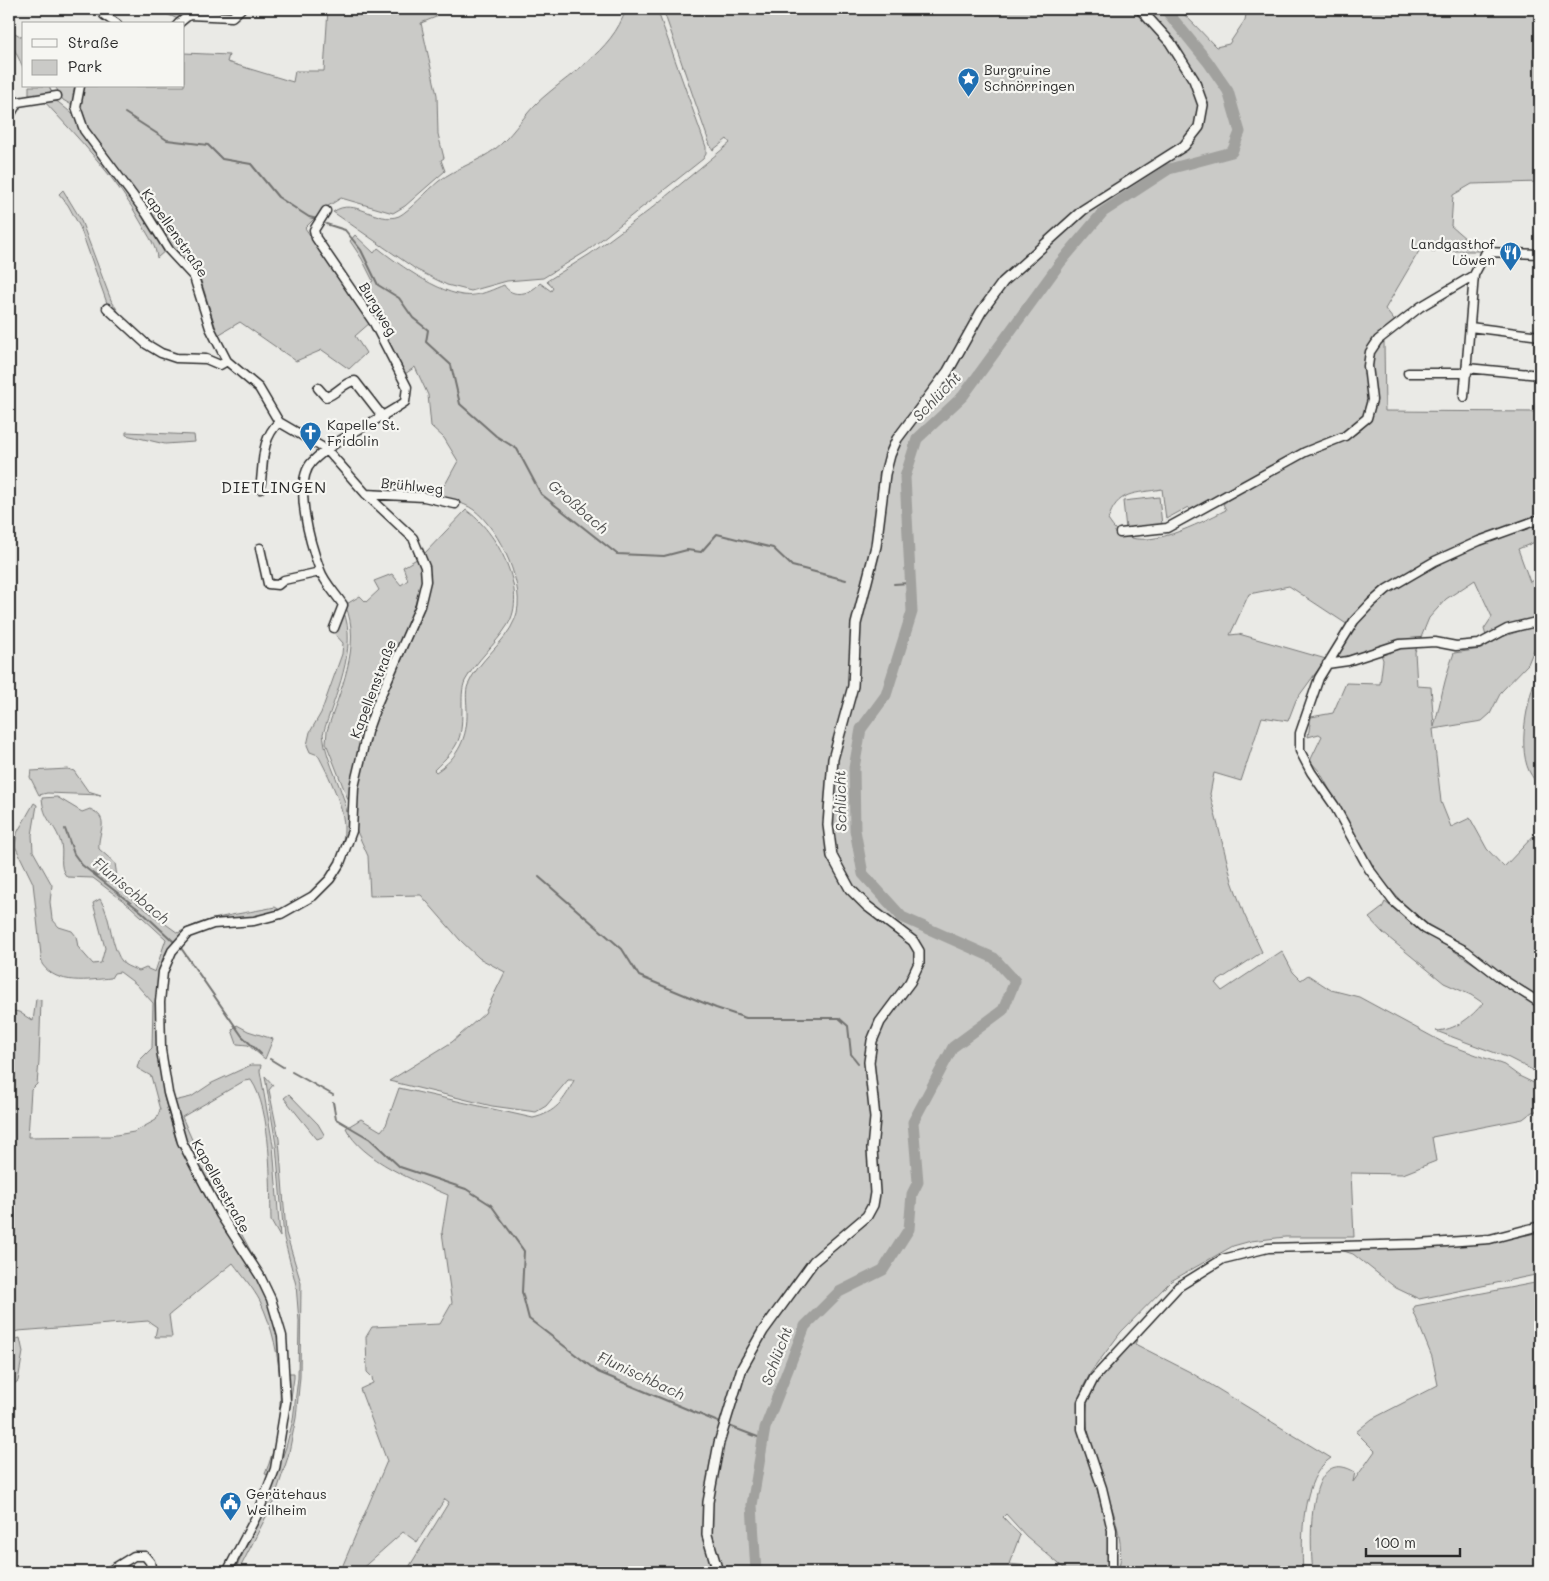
<svg xmlns="http://www.w3.org/2000/svg" width="1549" height="1581" font-family="Mali,sans-serif">
<style>
.green{fill:#cacac7;stroke:#7a7a79;fill-rule:evenodd}
.lines{fill:none;stroke-linecap:round;stroke-linejoin:round}
.stream{stroke:#727270;stroke-width:2}
.river{stroke:#a1a19e;stroke-width:11}
.minor-casing{stroke:#2b2b2b;stroke-width:11}
.major-casing{stroke:#2b2b2b;stroke-width:12}
.minor{stroke:#f6f6f2;stroke-width:8}
.major{stroke:#f6f6f2;stroke-width:9}
.labels{text-anchor:middle;stroke-width:4.5;stroke-linejoin:round;paint-order:stroke}
.poi-label{font-size:14px;fill:#2b2b2b;stroke:#f6f6f2;text-anchor:start}
.street-label{font-size:14px;fill:#2b2b2b;stroke:#f6f6f2}
.water-label{font-size:15px;font-style:italic;fill:#545453;stroke:#f6f6f2}
.quarter-label{font-size:16px;letter-spacing:1px;fill:#2b2b2b;stroke:#f6f6f2}
</style>
<rect width="100%" height="100%" fill="#eaeae6"/>
<filter id="ink" filterUnits="userSpaceOnUse"><feTurbulence type="fractalNoise" baseFrequency=".02" numOctaves="2"/><feDisplacementMap in="SourceGraphic" scale="10" xChannelSelector="R" yChannelSelector="G"/><feConvolveMatrix kernelMatrix="1 2 1 2 8 2 1 2 1" color-interpolation-filters="sRGB"/></filter>
<g filter="url(#ink)">
<path class="green" d="M155,9h40v2l-9,2 -8,6z
M328,9h107l1,8 -15,6 16,72 1,39 6,24 -3,2 4,11 -40,35 -12,7 -52,-15 -16,10 -20,20 66,94 -16,14 11,17 -17,16 -27,-19 -26,11 -56,-39 -22,13 -18,-57 -30,-32 -81,-116 -9,-25 5,-19h99v-33l45,2 -2,7 66,20 2,-11h29z
M626,9h31l49,138v7l-3,5 -116,92 -44,27 -36,3 -36,10 -24,-6 -30,-15 -84,-58c22,-16 44,13 66,4 10,-5 29,-26 40,-35 17,-13 39,-19 56,-32 16,-12 27,-31 41,-45 31,-30 76,-51 90,-95z
M663,9h515c14,12 25,25 38,38l13,-3 16,-24 2,-11h293v173l-68,2 -19,11 -2,31 29,25h-30l-10,-7 -6,8 -12,-6 -37,63 12,15c-7,6 -17,12 -24,19 -19,22 8,55 -11,76 -16,18 -39,22 -60,32 -37,18 -74,39 -110,61l-4,-5 -22,12 -4,-30c-27,5 -45,1 -54,31 3,4 6,9 10,12 28,21 81,-9 108,-22l-3,-6c26,-21 59,-39 90,-52 19,-8 40,-12 54,-28 19,-23 -12,-67 17,-82l1,69 155,1v102l-65,25 -45,21 -34,19 -17,10 -31,36 -59,-39 -40,8 -19,41 9,-1 87,25 -30,41 -8,21 -26,-4 -21,64 -27,-8 -4,21 22,87 12,33 18,38 -47,31 7,8 60,-40 11,21 8,8 7,-5 23,15 28,7 85,46 60,22 15,11 21,10v24l-8,2 -9,7 -91,18 4,24 -33,13 -52,-1 3,64h-69l-34,4 -18,5 -62,35 -50,51 -30,40 -8,15 -4,24 2,19 30,111 -2,31h-703l43,-70 -4,-3 -28,43 -14,-10 -45,40h-18l47,-111 -27,-72 13,-6 -1,-6 -5,-5 -1,-35 6,-10 68,-3 12,-21 -10,-71 6,-37c-31,-13 -87,-35 -102,-67l15,-9 20,12 5,-6 13,-37 134,30c22,-5 32,-18 41,-38h-6l-22,26 -10,6 -44,-6 -103,-25 63,-39 33,-29 20,-41 -26,-14 -19,-18 -39,-45 -51,1 -2,-40 -13,-29 2,-41 5,-26 17,-51 48,-114 1,-29 -4,-12 42,-44c30,20 64,82 41,116 -12,19 -31,35 -42,55 -3,7 -3,15 -3,22 0,37 -1,41 -28,67l2,2c22,-14 32,-35 31,-61 0,-8 -2,-19 1,-26 10,-25 37,-41 47,-66 13,-31 -16,-90 -41,-109 -11,-8 -27,-11 -39,-15l11,-12 12,-22 -14,-23 -13,-12 -3,-31 -13,-28 -10,7 -48,-81 16,-12 -11,-22 -12,-18 5,-6 19,18 4,-5c20,16 69,52 96,47 10,-1 20,-6 30,-10 8,14 27,9 36,-2l11,8 2,-3 -6,-7 43,-27 57,-42 83,-69 -3,-4 -14,11 -3,-5zM1006,1514l20,22 40,34 -57,-6 11,-29 -17,-18z
M9,30l15,8v31l-10,-20 -5,1z
M29,86h20l3,7 -43,8v-3l20,-2z
M55,86h23l-4,17 -4,1 -7,-4z
M51,99l7,3 17,14 9,20 59,79 23,35 -9,8c-1,-12 -8,-21 -14,-32 -26,-48 -63,-86 -100,-126z
M63,190l17,28 31,82 12,19 -15,-13 -28,-79 -12,-22 -9,-11z
M126,432l68,3 1,7 -30,2 -39,-9z
M1159,497l3,28 -36,4 -3,-28z
M1539,524l1,16 -22,9 12,33 10,-6v43l-54,17 -2,-7 8,-12 -17,-37 -29,19 -17,19 -14,34 2,34 14,1 3,40c7,-26 10,-48 20,-74l27,-4 21,-12 38,-13v11l-12,29 -27,28 -11,22 -8,7 -49,8 8,73 10,25 19,-9 17,31 17,18 35,-37 1,2v167l-22,-14 -50,-38 -39,-22 -23,-18 -34,-39 -52,-96 -10,-11 12,-25 -3,-2 -11,3 3,-20 22,-4 13,-30 34,1 3,-24 -4,-11 -45,10c13,-21 26,-44 46,-60 34,-29 116,-63 159,-75z
M420,557c15,50 -36,110 -51,157 -9,31 -14,61 -18,93l-25,-64 1,-12c12,-38 36,-87 18,-126l15,-9 6,6 13,-12 -5,-9 18,-7 9,11 7,-5 -5,-13z
M343,610c16,38 -9,87 -20,124 3,30 23,57 25,87 1,10 -3,21 -6,31l-1,-2c1,-6 3,-13 3,-20 1,-22 -16,-56 -26,-75l-8,-3 -3,-7 3,-13 11,-19 21,-59 1,-11 -9,-10z
M1540,664v124c-3,-5 -8,-11 -11,-17 -13,-29 1,-79 11,-107z
M68,769l6,2 14,20 13,4 -54,-2 -8,2 -9,-18 1,-6z
M57,797l25,15 8,-3c22,10 7,23 9,40l16,14 3,21 16,17 44,32c29,-17 65,-19 97,-26l7,4 -97,21 -18,18 -5,10 -6,43 2,51 6,43 12,43 94,162 8,37 4,34v34l-6,46 -7,22 -4,-1c22,-52 20,-121 -5,-173 -7,-13 -18,-26 -27,-38l-64,52 3,22h-17l2,-10 -9,-6 -130,10 -9,3v-324l10,2 14,9 3,-22 5,1 -2,62 -2,22 -6,6 -3,47 82,-1 24,-4 22,-12 4,-10 -9,-34 -14,-8 2,-7 13,-13 1,-45 -17,-19 -16,-12 -6,1 -3,5c-22,2 -54,8 -69,-14l-9,-81 -18,-37 2,-13 17,-30 3,2 -5,30 1,16 19,34 -2,17 2,17 7,8 13,4 4,5 2,11 15,17 8,-1 4,-15 -12,-45 7,-4c12,18 10,50 24,65 4,3 11,5 15,7l7,-3 9,4 11,-33 -36,-33 -37,-28 -26,-1c-10,-11 -2,-23 -7,-37 -7,-19 -16,-19 -18,-42z
M1385,902l37,28 118,77v67l-31,-16 -73,-27c19,-1 35,-13 47,-28l-12,-8 -27,-12 -61,-50 -14,-15 13,-10z
M237,1025l11,6 25,8 -8,20 -17,-14 -11,-1 -5,-14z
M251,1065h10l-1,6 13,74 7,92 -9,-16c-1,-38 1,-111 -20,-141l-7,1 -62,36 15,34 67,125 -39,-61 -41,-74 -10,-40 17,-4 21,-14z
M265,1076l8,9 -4,5 10,49 7,94 15,50 -1,94 -4,41 -8,39 -15,46 -35,69h-4l29,-60 23,-65 7,-27 5,-42 1,-57 -3,-36 -12,-47 -8,-93z
M289,1094l29,30 7,12 -8,3 -33,-41z
M1540,1232v42l-121,25 -23,-11 -43,-34 -19,-6c69,-1 138,1 206,-16z
M1540,1282v290h-227c-3,-24 -8,-130 42,-100l-2,10 22,-31 -19,-19 16,-13 66,-34 -6,-28 -19,-47 2,-4z
M20,1338l3,14 -5,29 -8,6 -1,-46z
M1133,1338l4,2 -2,4 55,28 141,86c-30,19 -30,82 -28,114h-185c17,-58 -57,-139 -22,-191 10,-15 25,-29 37,-43z
M288,1373h6v5l-10,65z"/>
<g class="lines">
<path class="stream" d="M125,113l42,27 41,5 14,14 29,5 27,33 31,20 8,2
M326,224l19,6 16,20 17,35 21,13 14,20 15,12 -2,12 25,23 9,39 36,32 21,13 24,45 76,60 47,2 23,-6 14,2 16,-18 56,14 19,18 54,14
M894,584l15,-1
M65,829l9,25 8,11 60,47 31,29
M539,877l83,72 17,27 77,32 30,10h93l9,8 3,28 7,9
M181,948l61,88 19,18
M270,1059l13,8
M292,1072l41,23
M333,1102l3,17 34,20 30,28 66,22 25,16 33,46 -2,41 7,27 69,53 120,50
M729,1426l34,13"/>
<path class="river" d="M756,1572l-4,-67 13,-77 40,-102 34,-34 44,-22 26,-41 3,-35 6,-12 -5,-60 40,-75 50,-37 12,-29 -21,-23 -92,-41 -39,-43 -8,-44 -1,-62 7,-39 25,-34 26,-83 -7,-135 12,-38 46,-43 97,-133 43,-51 66,-43 63,-17 8,-20 -12,-41 -20,-29 -43,-53"/>
<defs>
<path id="minor" d="M104,15l13,9
M178,24l11,-9 43,2 9,-8
M80,86l-4,21 8,23 62,83 23,37 25,27 16,51 17,33 32,27 20,34 48,28 39,44 47,44 12,29 1,14 -6,25 -43,98 -10,28 -13,55 -2,44 -12,32 -10,16 -17,17 -32,18 -27,7 -41,3 -25,9 -16,18 -9,21 -3,30 1,48 7,43 14,49 38,72 40,62 11,23 11,37 4,66 -11,67 -16,42 -32,61
M9,117l9,-15 39,-6
M326,211l-12,19 2,8 58,85 33,64 -2,15c-26,18 -73,39 -93,60 -20,21 -1,84 8,108 4,12 16,24 23,35l-9,23
M107,308l39,36 15,9 15,5 30,1 14,6 7,-4
M1470,327l70,9
M1467,368l73,7
M1408,373h59
M318,388l8,9c11,-3 19,-16 29,-16l28,36
M1464,397l10,-122 12,-23 54,2
M260,489c4,-25 0,-49 19,-67
M366,494l58,3 31,7
M1540,519l-61,22 -44,20 -48,28 -16,14 -17,18 -35,57 -19,55v18l11,21 23,33 35,64 24,32 32,28 41,22 36,28 38,24
M1120,533l47,-5 138,-76 40,-16 22,-18 5,-18 -4,-34 2,-14 8,-12 42,-33 54,-32
M260,548l8,36 10,1 6,-5 36,-8
M1327,664l21,-3 52,-17 35,-2 21,4 23,-2 28,-15 33,-8
M108,1572l26,-16h11l5,6 2,10
M1112,1572v-42l-10,-42 -20,-59v-27l12,-24 84,-91 45,-28 45,-11 149,-4 73,-5 50,-13"/>
<path id="major" d="M718,1572l-11,-37 1,-33 11,-59 23,-75 21,-37 51,-70 53,-45 6,-11 2,-12 -3,-44 3,-31 -6,-56 3,-21 8,-19 30,-40 9,-19v-12l-6,-10 -46,-35 -17,-17 -18,-33 -4,-31 5,-66 20,-73 3,-62 20,-78 9,-72 5,-19 7,-16 51,-68 33,-59 22,-30 80,-72 101,-64 15,-19 4,-22 -9,-25 -24,-38 -30,-33"/>
</defs>
<use href="#minor" class="minor-casing"/>
<use href="#major" class="major-casing"/>
<use href="#minor" class="minor"/>
<use href="#major" class="major"/>
</g>
</g>
<defs>
<symbol id="sight-pin" viewBox="-11 -11 22 30"><path d="M0 17L-7.5 6A9.5 9.5 0 1 1 7.5 6Z" fill="#1f6fb2" stroke="#f6f6f2"/><path d="M0-6L1.8-2.2L6-1.7L2.9 1.2L3.7 5.4L0 3.3L-3.7 5.4L-2.9 1.2L-6-1.7L-1.8-2.2Z" fill="#fff"/></symbol>
<symbol id="restaurant-pin" viewBox="-11 -11 22 30"><path d="M0 17L-7.5 6A9.5 9.5 0 1 1 7.5 6Z" fill="#1f6fb2" stroke="#f6f6f2"/><path d="M-5-6h1v4h1v-4h1v4h1v-4h1v5L-1.5 .5V6h-2V.5L-5-1ZM5-6V6H3V1.5H1.5Q1.5-4 5-6Z" fill="#fff"/></symbol>
<symbol id="church-pin" viewBox="-11 -11 22 30"><path d="M0 17L-7.5 6A9.5 9.5 0 1 1 7.5 6Z" fill="#1f6fb2" stroke="#f6f6f2"/><path d="M-1.2-6h2.4v3.5h3.3v2.4h-3.3V6h-2.4V-.1h-3.3v-2.4h3.3Z" fill="#fff"/></symbol>
<symbol id="civic-pin" viewBox="-11 -11 22 30"><path d="M0 17L-7.5 6A9.5 9.5 0 1 1 7.5 6Z" fill="#1f6fb2" stroke="#f6f6f2"/><path d="M-.6-6.5H3V-4.5H.6V-3L4-1V1h2V6H-6V1h2V-1L-.6-3ZM-1.2 2.5V6h2.4V2.5Z" fill="#fff"/></symbol>
</defs>
<g fill-rule="evenodd">
<use href="#sight-pin" x="956" y="66" width="25" height="34"/>
<use href="#restaurant-pin" x="1498" y="240" width="25" height="34"/>
<use href="#church-pin" x="298" y="420" width="25" height="34"/>
<use href="#civic-pin" x="218" y="1490" width="25" height="34"/>
</g>
<g class="labels">
<g class="poi-label">
<text x="984" y="75">Burgruine<tspan x="984" dy="16">Schnörringen</tspan></text>
<text x="1495" y="249" text-anchor="end">Landgasthof<tspan x="1495" dy="16">Löwen</tspan></text>
<text x="327" y="430">Kapelle St.<tspan x="327" dy="16">Fridolin</tspan></text>
<text x="246" y="1499">Gerätehaus<tspan x="246" dy="16">Weilheim</tspan></text>
</g>
<g class="street-label">
<text transform="translate(175 233) rotate(55)" y="5">Kapellenstraße</text>
<text transform="translate(378 309) rotate(59)" y="5">Burgweg</text>
<text transform="translate(412 486) rotate(6)" y="5">Brühlweg</text>
<text transform="translate(373 689) rotate(-69)" y="5">Kapellenstraße</text>
<text transform="translate(221 1186) rotate(61)" y="5">Kapellenstraße</text>
</g>
<g class="water-label">
<text transform="translate(937 397) rotate(-46)" y="5">Schlücht</text>
<text transform="translate(578 507) rotate(41)" y="5">Großbach</text>
<text transform="translate(841 801) rotate(-91)" y="5">Schlücht</text>
<text transform="translate(131 891) rotate(40)" y="5">Flunischbach</text>
<text transform="translate(777 1356) rotate(-69)" y="5">Schlücht</text>
<text transform="translate(641 1376) rotate(25)" y="5">Flunischbach</text>
</g>
<g class="quarter-label">
<text x="274" y="493">DIETLINGEN</text>
</g>
</g>
<rect width="1549" height="1581" fill="none" stroke="#f6f6f2" stroke-width="30"/>
<rect x="15" y="15" width="1519" height="1551" fill="none" stroke="#2b2b2b" stroke-width="2" filter="url(#ink)"/>
<rect x="22" y="22" width="162" height="65" fill="#f6f6f2" stroke="#a5a5a2"/>
<rect x="32" y="39" width="25" height="8" fill="#f6f6f2" stroke="#a5a5a2"/>
<text x="68" y="48" font-size="15" fill="#2b2b2b">Straße</text>
<rect x="32" y="60" width="25" height="15" fill="#cacac7" stroke="#a5a5a2"/>
<text x="68" y="72" font-size="15" fill="#2b2b2b">Park</text>
<path d="M1366 1548v8h94v-8" fill="none" stroke="#2b2b2b" stroke-width="2.5"/>
<text x="1374" y="1548" font-size="15" fill="#2b2b2b" stroke="#f6f6f2" stroke-width="4" paint-order="stroke">100 m</text>
</svg>
